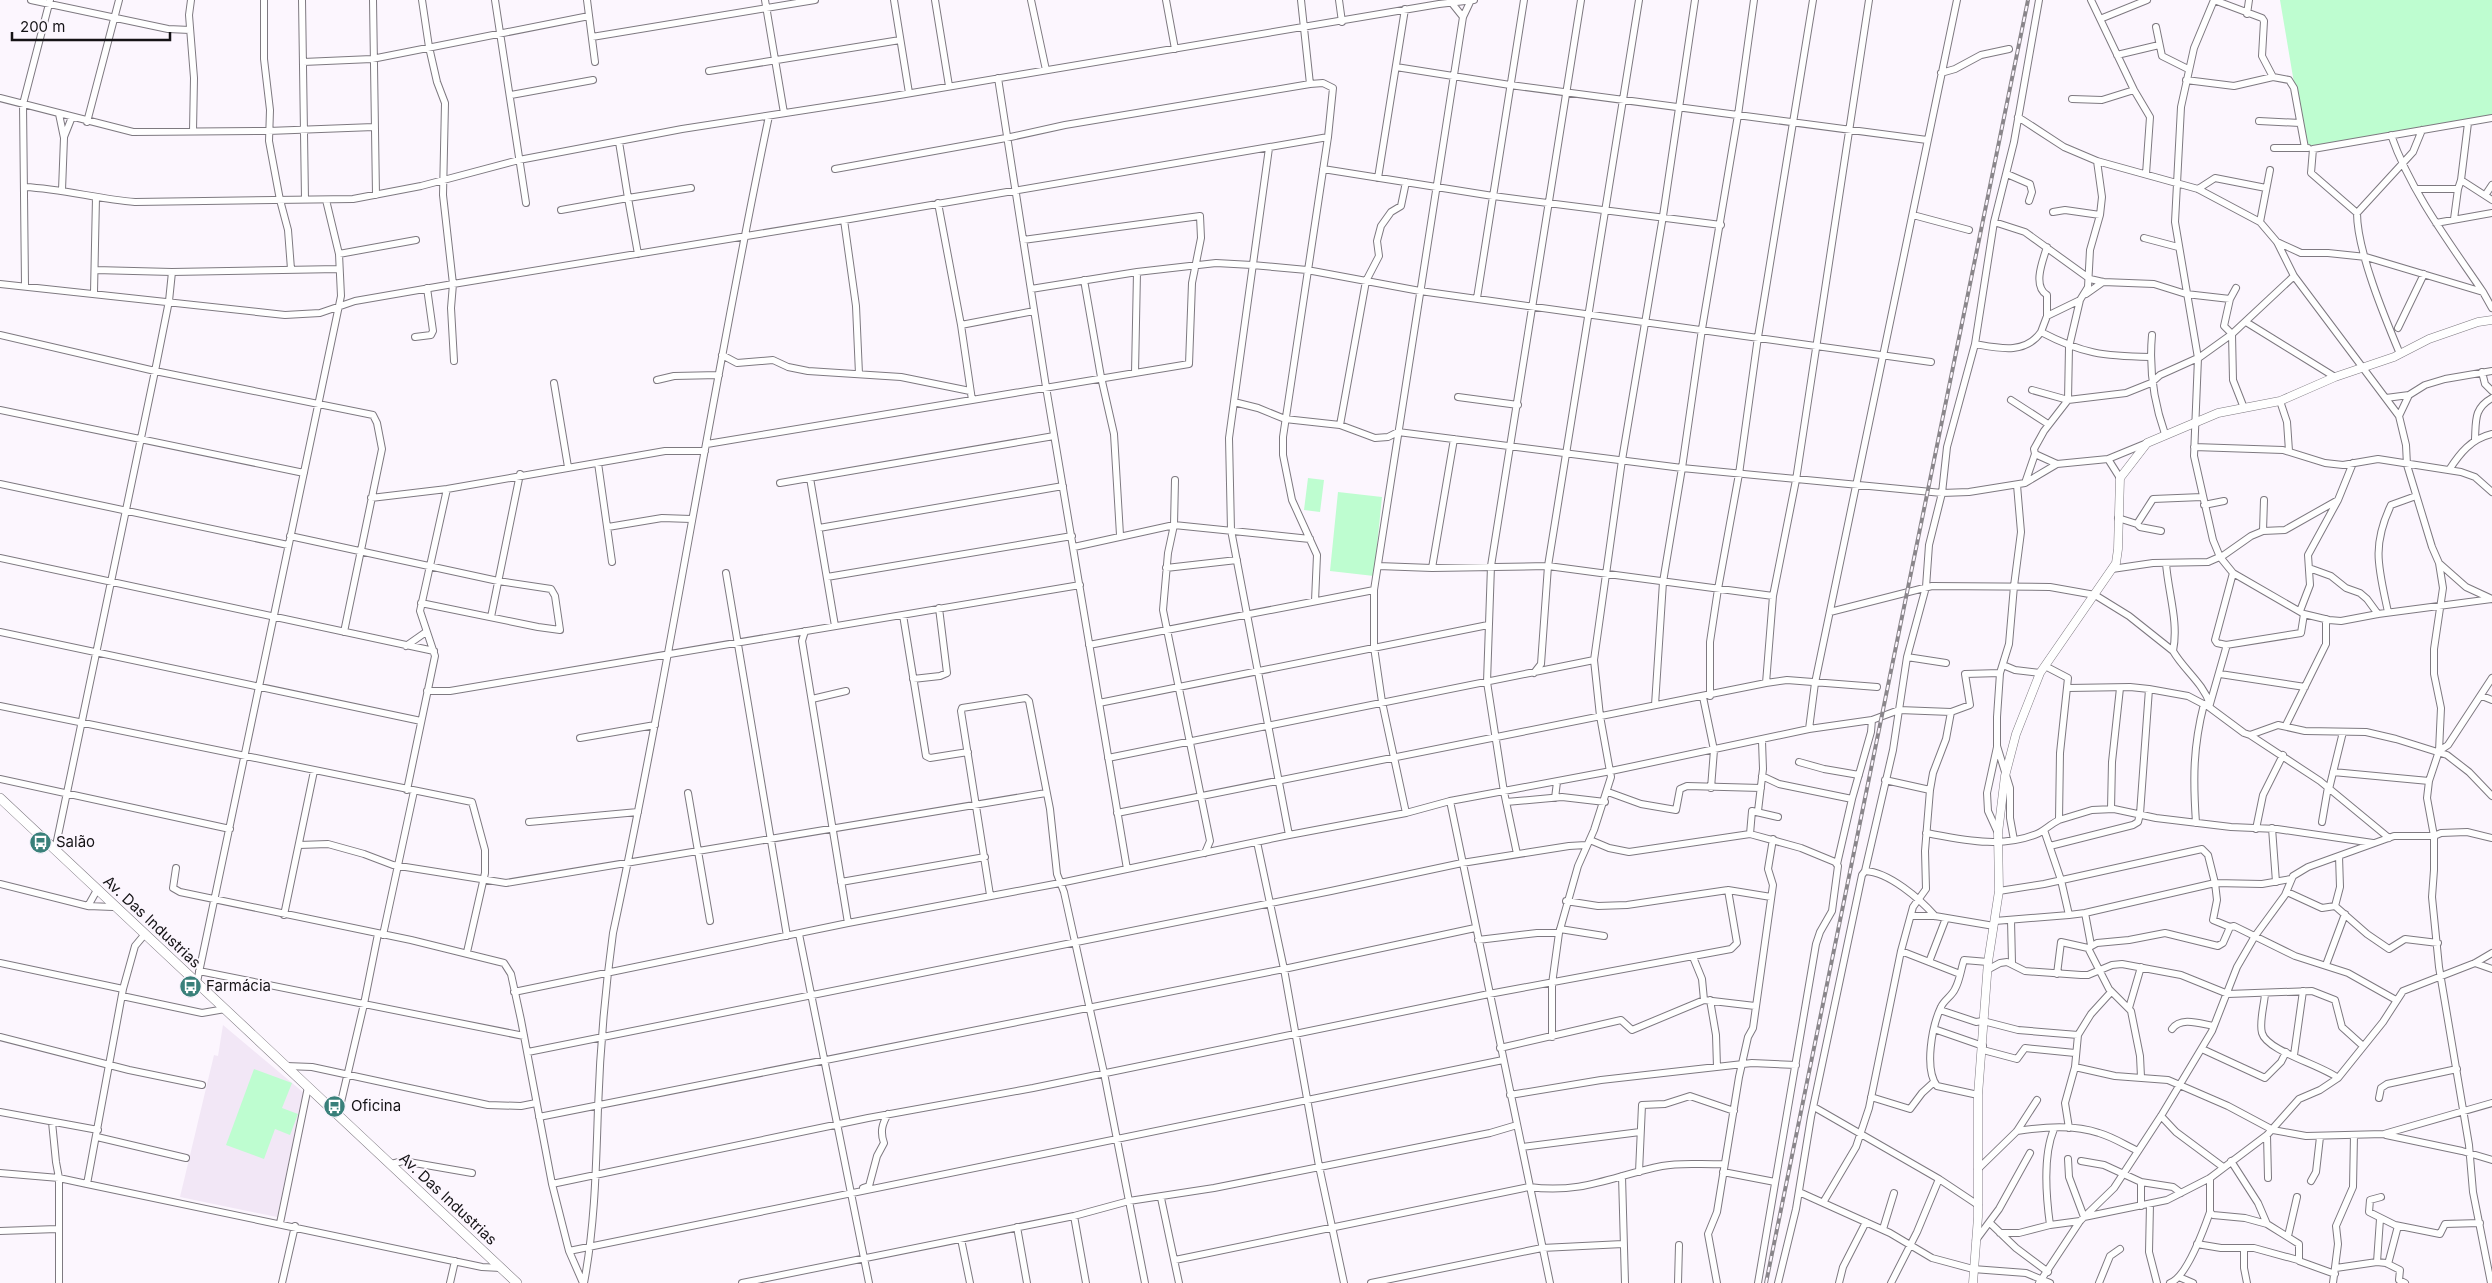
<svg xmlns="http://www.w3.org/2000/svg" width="2492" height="1283" font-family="Inter,sans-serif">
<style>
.built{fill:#f2e7f6}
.green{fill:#befdd0}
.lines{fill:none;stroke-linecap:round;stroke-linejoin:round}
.minor-casing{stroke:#7e7980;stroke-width:8}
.tertiary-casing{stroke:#7e7980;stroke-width:9}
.secondary-casing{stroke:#7e7980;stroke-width:10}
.minor{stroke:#fff;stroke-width:6}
.tertiary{stroke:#fff;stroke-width:8}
.secondary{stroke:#fff;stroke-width:9}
.rail-casing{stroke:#8a868b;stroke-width:4}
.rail{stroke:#fcf6fe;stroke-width:2;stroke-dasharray:5.5;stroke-linecap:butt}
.labels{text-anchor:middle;stroke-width:4;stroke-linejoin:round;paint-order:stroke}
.poi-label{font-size:15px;fill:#151316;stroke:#fcf6fe;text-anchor:start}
.street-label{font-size:15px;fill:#151316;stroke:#fcf6fe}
</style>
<rect width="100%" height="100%" fill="#fcf6fe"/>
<path class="built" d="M223,1025l81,68 -27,124 -97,-20 34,-142 4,1z"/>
<path class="green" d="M2280,0h212v115l-187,33z
M1308,478l16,2 -4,32 -16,-2z
M1338,492l44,5 -8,79 -44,-5z
M254,1069l38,14 -10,25 16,6 -8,21 -15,-6 -11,30 -38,-14z"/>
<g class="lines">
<defs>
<path id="minor" d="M31,0l137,29 22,1
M191,0l-2,15 5,63 -1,53
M264,0v59l6,51 -1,31 11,59 8,30 3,39
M302,0l3,199
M373,0l3,195
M422,0l7,47 8,35 8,21 -2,92 10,89 -2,24 3,53
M495,0l31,203
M587,0l8,62
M765,0l19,113
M894,0l15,93
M935,0l14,86
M1031,0l15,70
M1166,0l9,49
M1301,0l9,84
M1339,0l3,22
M2091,0l43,90 16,27 -4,57
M2214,0l-20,48 -13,59 -6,115 23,136 -4,98 19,84 7,17 13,16
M2214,0l48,18 2,3 -2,35 11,21
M1451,2l12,15
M2247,14l2,-14
M2100,19l47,-19
M2156,27l6,29 26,13
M592,37l223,-37
M2117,55l42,-10
M303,62l69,-3 217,-43
M1396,67l114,18 417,55
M709,71l191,-31
M1941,73l14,-4 26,-14 28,-6
M998,78l48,309 81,482
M2186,80l48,6 39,-9 16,3 5,8 11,60
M511,95l82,-15
M0,98l133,34 135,-1 106,-4
M2072,99l30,1 32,-10
M59,114l5,24 -2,52
M2018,117l46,30 33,14 101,28 62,33 17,20 17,34 105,140 7,29 1,20 25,82 7,16 4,25 -9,61v25l7,34 -2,43 -10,30 -2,17 7,38v34l-2,27 7,70 30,178 4,47 18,91
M2259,121l41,2
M87,122l32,-122
M2391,135c20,57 58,107 92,157
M64,137l8,-20
M619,142l9,56 63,-10
M1269,148l-40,290 2,92 58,305
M2274,148h34
M835,169l171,-31 59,-13 245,-41 13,-1 10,5 -5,49 -45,300v18l9,45 25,55 -2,46
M1323,169l170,27 228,29
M2007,174l23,10 2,8 -3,9
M1378,178l27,-169
M2461,180l7,-57
M25,187c38,2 73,12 110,15l218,-3 68,-13 98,-26 163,-31 200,-31 557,-94 35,-4
M2198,189l17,-11 51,10
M2417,189h41l3,-9 31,20
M2486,194l6,-9
M938,203l23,122 11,75
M561,210l67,-12 10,56
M2053,212l12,-2 35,5
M2357,213l56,-61 9,-22
M1913,215l56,15
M2454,219l4,-30
M844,220l12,86 3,68
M1994,222l31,10 65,47 13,3 51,2 32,10 44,5
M2260,222l10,-52
M2436,223l56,-10
M2144,238l34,9
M2277,242l24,11h27l38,4 117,35 9,16
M2047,247c-4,13 -15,39 0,48v21
M339,254l77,-14
M95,270l77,2 167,-3
M1084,280l17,97 13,57 6,101
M0,284l285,31 35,-2 35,-12 98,-17 391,-64 484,-83
M25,285l-2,-181 27,-104
M2236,288l-6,11 -6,27 8,8 1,46 11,28
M1031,289l106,-17 79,-9 36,2 55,5 113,21 511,71
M94,293l2,-96
M2086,294l17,-12
M1477,298l47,-298
M2246,322l89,55
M961,325l73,-14
M2398,328l26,-54
M2041,332l6,-16 33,-16 8,-13 2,-37 10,-35 2,-18 -5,-36
M0,335l155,36 218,44 4,8 5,26 -38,183
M2152,335c-3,33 2,68 13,99
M415,337l16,-2 2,-4 -6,-43
M1975,344c23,4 50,11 66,-12 42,22 62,24 109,25
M2400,354c-15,-36 -43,-103 -43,-141l-46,-40 2,-24 179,-31
M722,355l15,8 36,-3 15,7 20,4 93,6 69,14
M2482,372l3,12 7,7
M1135,373l2,-101
M657,380l17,-4 45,-1
M554,383l14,84
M2032,390l36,10 58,-7 25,-10 9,-8 40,-18 32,-23 62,-58
M1458,397l60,8
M2386,398l23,-3 16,-10 20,-6 47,-8
M2011,400l37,24
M2280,401l7,21 2,29
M1234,402l24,6 27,11 55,6 35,13 13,-1 10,-5 284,36 260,25 27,-1 56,-9 32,-19 51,-5 12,19
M0,410l304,63
M2399,416l10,-21
M1340,425l26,-144 13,-25 -2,-15 4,-15 10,-14 10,-6 5,-24
M2475,439c1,-19 -1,-31 17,-41
M707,444l482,-80 3,-81 9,-45 -1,-22 -177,24
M2194,447l89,3 42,13 18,2 35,-6 83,13 14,5 17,15
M2108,459l39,-16
M598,463l14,99
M2057,464l-22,-10 -1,-5 10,-18 24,-31 1,-53 11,-47
M2449,470c11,-17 22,-31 43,-36
M810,478l25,148
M1175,480l-1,45 -6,28 -5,57 47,231 -5,12
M780,483l274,-47
M2025,483l10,-29
M0,484l288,61
M371,498l76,-9 218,-38h40
M2204,505l20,-4
M2118,518l19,6 3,3 21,4
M2137,524l16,-25 49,-2
M608,527l54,-9 29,1
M819,528l244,-42
M2263,531l1,-31
M290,536l208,45 53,8 4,7 5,34 -22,-3 -117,-24
M1074,547l100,-22 136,14
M0,558l434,93
M2166,563c2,29 13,59 7,88 11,19 30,32 37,53l-1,3 35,26 6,2 28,-10 27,6 61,1 30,7 51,16 22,17 23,24
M2440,564l26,23 26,12
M1378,566l54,2 116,-2 225,30
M1166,568l71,-8
M1432,568l22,-129
M2309,568l22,8 15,12 14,5 7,6 11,15
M2112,569l41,-6 55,-1 16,-7 27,-19 12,-5 22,-1 53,-30 15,-37
M726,573l61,363
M827,577l245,-41
M2300,611l10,-26 -2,-30 30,-55
M1830,612l102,-26 118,1 45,8 34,21 44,35
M2388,612c-9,-43 -17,-65 3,-107l25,-9
M903,615l23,141 4,2 38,-6
M491,617l29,-143
M805,631l-3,10 46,282
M0,632l421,89
M1089,645l285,-55
M2226,645l75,-12 3,-19
M406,646l20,-14
M1907,657l39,6
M2003,665l12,5 25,3
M1534,673l7,-9 7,-98 91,-566
M2220,674l85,13
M913,679l27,-3 7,-3 -8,-65
M1766,683l7,-87 23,-116 73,-480
M2149,689l39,7 19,10
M427,691h23l630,-106
M1710,696v-54l8,-53 21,-115 19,-137 55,-337
M2482,696l10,4
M1703,697l11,53 -3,38
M812,699l34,-8
M1099,703l389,-78
M2210,704l16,-56v-3l-9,-2 -2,-3 18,-67 71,41 25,6 12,1 37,-7 114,-15
M1655,705l8,-123 19,-114 20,-139 36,-214 16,-115
M0,706l472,96 13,48v23l-18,79
M2286,725l40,-81v-25
M1809,729l6,-46 142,-683
M2250,735l70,46 69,57
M580,738l75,-13
M1997,747l-10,46 1,18 10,22
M2439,751l9,-6 44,-67
M1108,758l486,-98
M1799,762l25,7 35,6
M2333,772l96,9
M1762,776l17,8 73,15
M0,779l230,50
M1885,780l45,10
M2329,789l14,-57
M407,790l28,-134 -15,-45 27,-122
M1608,792l33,12 35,6 4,-21 7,-3 74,2
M688,793l22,128
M1555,798l2,-16
M1450,801l100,482
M1506,802l56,-5 43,5
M2111,809l1,-47 8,-74
M1758,811l5,-42 -1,-28
M1117,813l649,-130 21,-3 90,7
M1406,813l-24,-111 -8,-55v-57l89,-573 8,-17
M2059,820l33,-10 22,-1 42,9 75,9 46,2 96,14
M529,822l109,-10
M2322,822l6,-35
M2196,823c-3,-44 -3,-76 8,-119
M2272,828l4,54
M2256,829l7,-34 20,-40
M1926,833c38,7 77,16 113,0 7,-4 12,-9 20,-13l1,-67 8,-75 -23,-12
M1750,834l2,-23 26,6
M1590,840l19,8 20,4 121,-18 51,14 34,14 3,4 -6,45 -12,21 -4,12 -58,339
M2014,840l-4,-22v-30l-13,-42v-29l3,-44 9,-29 5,-58 7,-54 -4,-47
M1257,842l27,127 35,197 25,117
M299,845l29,-1 36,10 29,11 113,18 540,-90
M2050,846l83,-21 5,-3 2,-8 9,-125 -19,-2 -62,1
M55,850l100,-479 14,-70 3,-29
M1517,854l-13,-62 -17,-110 4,-116 90,-566
M1837,864l15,-65 19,-67 1,-12
M176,868l-3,20 7,4 231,48 93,23 7,11 10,46 31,164 17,67 14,32
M1865,871c24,1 55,28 70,45
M841,882l144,-25
M0,884l88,22 25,1
M1999,891l45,-7 158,-35 6,6 7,28 47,1 29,-5
M2287,892l35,16 13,-2 5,-19 -1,-31
M990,895l-29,-184 1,-3 64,-10 3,3 21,108 7,65 7,18 40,181 41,210
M1566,901l32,5 29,-1 101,-15 43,7
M88,906l9,-16
M2335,906l32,28 22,15 16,-10 33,4
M2085,913l6,32
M284,915l30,-144
M2069,915l16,-2 130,-30 2,17 -4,20 17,7
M1912,916h23l59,10
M2011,920l1,43
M1995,921l74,-6 -8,-35 -17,-50
M1560,929l44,7
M799,934l70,349
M383,935l31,-144
M1478,940l59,-7h22
M1901,951l59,23
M1693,957l9,22 2,21
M1929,962l17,-44
M0,963l123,26
M2475,963l17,6
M2326,965l19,-51
M1987,970l13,-7 7,-1 18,9 56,4h7l24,-10 10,-1 59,11 47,19 84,-3 23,9 7,27 21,19
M199,971l325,65
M2057,974l4,-32 27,6
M197,982l144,-686 -2,-42 -13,-54
M514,992l334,-69 212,-40 229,-48 117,-22 44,-12 161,-30 198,-42 63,-9 27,-10 8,-53 19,-70 3,-42 13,-52 5,-46 28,-103 19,-122 20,-80 25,-142
M2265,994c-1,12 -6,29 -3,39 5,18 59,32 76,45
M122,996l80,17 23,-4
M1710,1000l6,35 1,32
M2129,1008l12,-41
M1940,1010l36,12 7,-1 35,9 60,5
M1934,1029l49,17
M2172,1029c9,-13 29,-5 42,-3
M0,1037l129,33 73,15
M1552,1037v-53l7,-51 19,-67 16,-36 17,-53 -11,-61 -6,-56 28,-200 41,-244 32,-216
M1500,1048l121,-28 11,10 72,-30 51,6
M2202,1049l63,29 16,-16 5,-10
M1983,1050l34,9 8,-11 50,5
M528,1052l803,-161 131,-28 107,-17 17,-1
M2294,1055l9,-64
M286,1066l26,1 176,38 33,1 15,-3
M2075,1067l40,9 53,4 60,26 45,24 33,6 78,-2 108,-31
M2141,1077l-1,-21 -9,-45 -22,-22 -21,-41 9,-5 32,-3 36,-7 53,13 5,-3 7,-16 4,-1 61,30 53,17 48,27
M1510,1095l91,-15 151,-17 44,2
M1978,1095l-41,-9c-13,-17 -5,-60 4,-79 3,-7 11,-11 14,-18 5,-9 6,-20 9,-29l24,2
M1871,1097l39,12 12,-16 12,-11
M2379,1098l2,-10 6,-4 70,-15
M1814,1107l125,72 39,26
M0,1112l98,18
M338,1115l26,-111 14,-70
M2161,1116l15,16 47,35
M539,1117l745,-148 191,-41
M52,1122l4,40 3,16v105
M2069,1128l-4,-25 10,-36 3,-32 13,-21 20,-22
M2017,1131c25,-4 57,-7 82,2 14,4 26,12 39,18
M2267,1135l1,43
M2386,1135l76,16 30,9
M97,1137l89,21
M1522,1147l118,-15
M2068,1159l1,18 15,40 83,-17 43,-22 57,-43 32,-36 21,-9 18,-12 45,-56 20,-31 72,-28 17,-10
M2081,1161l23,4 37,17 32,5 8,6
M2231,1161l27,42 9,21
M391,1164l12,-3 69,12
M1978,1169l39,-38 20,-31
M1639,1172l3,-67 23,-1 25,-8 44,15
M1723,1172l52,10
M0,1173l59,5 28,6 395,83 19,1
M1622,1176l3,107
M2210,1178v34l3,3 32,3 22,6 32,20v17l36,13
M2311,1181l5,-9 4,-35
M2141,1182v24
M87,1184l36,-195 12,-43 10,-12
M552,1184l316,-66 165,-30 456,-94 242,-45 6,-6 -9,-53
M863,1188l6,-2 8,-30 7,-13c-4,-11 -2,-19 4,-29
M1799,1192l91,41 42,25 41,11 53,4 24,10
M2381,1197l-11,3 -1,12 26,13 45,9 5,-10 35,-1
M1161,1198l18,85
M1824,1201l32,-54 13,-39 32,-157 12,-44 13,-18 -1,-38 5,-61 3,-17 13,-34 5,-27 19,-7 -5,-31 35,-1
M2150,1204l-1,48 8,31
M1074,1216l12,67
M280,1223l28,-136
M1990,1223l26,25 32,24
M2050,1225c-4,-29 -7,-70 4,-96
M1017,1227l10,56
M1883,1229l11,-36
M0,1231l57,-2
M2000,1233h19l31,-8 30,-4
M2288,1236l9,-39
M961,1239l9,44
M1976,1240l23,-31 31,-56
M2197,1244l24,4h33l44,12
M2244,1248v20l3,15
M569,1251l934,-191
M1175,1260l354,-73c55,7 83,-11 133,-21 20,-4 41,-1 62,-2
M2377,1262l3,-43
M2388,1264l10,-38
M2336,1268l41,-6 9,1 14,7 -1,10 6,3
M2179,1277l14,6
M282,1283l13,-57
M450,1283l5,-22
M584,1283c11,-58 12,-116 14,-175 2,-58 7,-117 15,-175 58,-271 99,-546 156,-817
M742,1283l332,-67 55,-15 85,-13 276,-55 27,-8
M1371,1283l171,-35 81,-4
M1678,1283l1,-38
M1717,1283l-9,-49 9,-22 22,-135 9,-40 5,-9 20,-143 -5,-16 5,-30
M1778,1283l18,-74 15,-92 51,-242 3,-4 28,-121 6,-40 52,2
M1839,1283l4,-16 23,-45
M1891,1283l26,-51 22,-53
M2039,1283l41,-62 34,-33 47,-72 51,-85 25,-64 18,-31 30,-41 8,-19 15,-9 86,-31h40l7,-3 26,-1 25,6
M2099,1283l11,-27 10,-7
M2170,1283c17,-6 34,-54 40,-71
M2333,1283l5,-39 -2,-18 17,-39 1,-52"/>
<path id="tertiary" d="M1973,1283l5,-66v-122l10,-133 11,-71 -1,-58 7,-57 11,-42 24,-61 76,-110 2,-14 2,-71 27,-35 71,-30 62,-12 55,-24 59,-20 35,-18 49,-17 14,-2"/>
<path id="secondary" d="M0,798l517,485"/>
</defs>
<use href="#minor" class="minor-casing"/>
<use href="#tertiary" class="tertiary-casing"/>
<use href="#secondary" class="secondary-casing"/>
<use href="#minor" class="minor"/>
<use href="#tertiary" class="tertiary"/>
<use href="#secondary" class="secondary"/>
<defs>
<path id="rail" d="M1766,1283l262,-1283"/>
</defs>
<use href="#rail" class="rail-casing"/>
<use href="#rail" class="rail"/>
</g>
<defs>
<symbol id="bus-disc" viewBox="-11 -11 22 22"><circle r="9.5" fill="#39807a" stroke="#fcf6fe"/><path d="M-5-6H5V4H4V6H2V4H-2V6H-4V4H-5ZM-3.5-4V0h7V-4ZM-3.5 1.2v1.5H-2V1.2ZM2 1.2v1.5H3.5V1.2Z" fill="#fff"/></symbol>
</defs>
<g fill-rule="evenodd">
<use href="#bus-disc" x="28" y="830" width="25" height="25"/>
<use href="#bus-disc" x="178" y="974" width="25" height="25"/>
<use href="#bus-disc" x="322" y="1094" width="25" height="25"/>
</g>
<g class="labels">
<g class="poi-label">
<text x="56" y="847">Salão</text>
<text x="206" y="991">Farmácia</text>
<text x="351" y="1111">Oficina</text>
</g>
<g class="street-label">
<text transform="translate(152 922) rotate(43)" y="5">Av. Das Industrias</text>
<text transform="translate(448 1199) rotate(43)" y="5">Av. Das Industrias</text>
</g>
</g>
<path d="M12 32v8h158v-8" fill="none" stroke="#151316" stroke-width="2.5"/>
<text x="20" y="32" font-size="15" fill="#151316" stroke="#fcf6fe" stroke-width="4" paint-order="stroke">200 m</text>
</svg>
